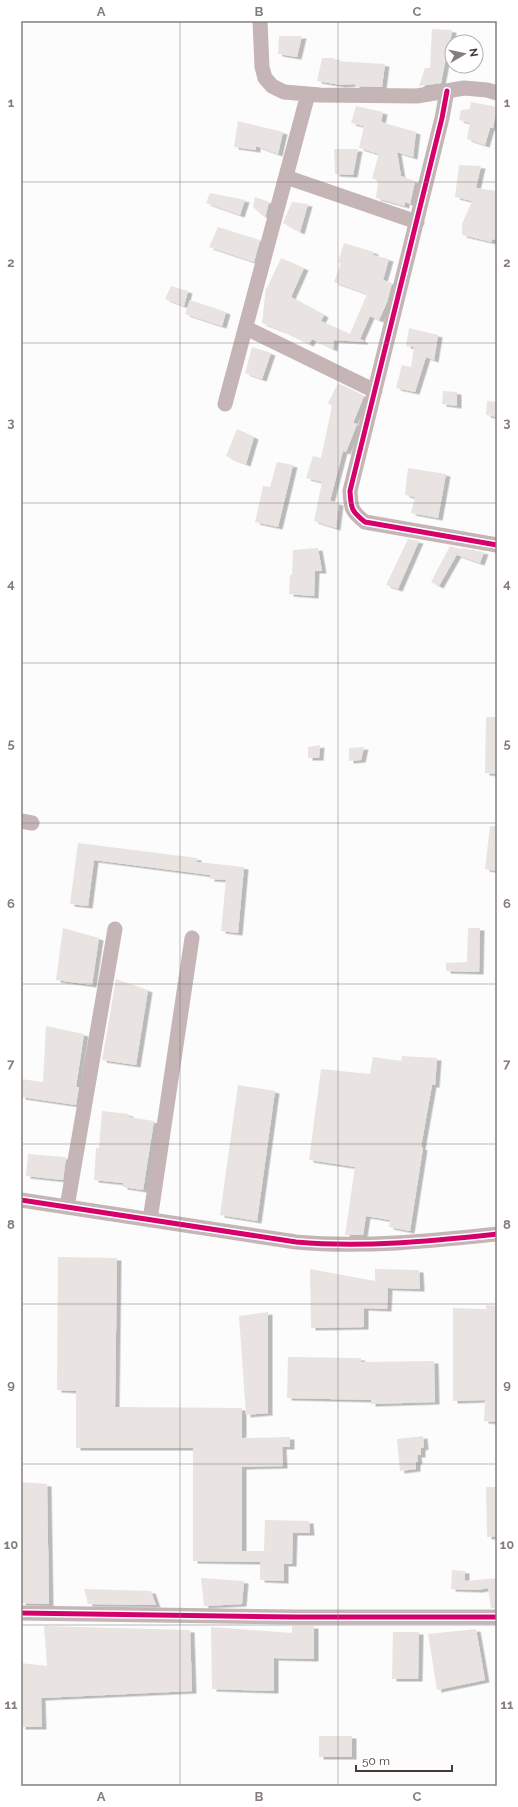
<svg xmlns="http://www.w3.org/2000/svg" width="518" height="1807" font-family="Raleway,sans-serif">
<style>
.building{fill:#e9e4e1;filter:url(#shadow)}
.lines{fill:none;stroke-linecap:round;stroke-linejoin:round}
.minor{stroke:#c5b5b7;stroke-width:15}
.cycleway-casing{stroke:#fff;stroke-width:8}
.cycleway{stroke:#d6006c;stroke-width:5}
.grid{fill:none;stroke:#857d7b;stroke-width:1;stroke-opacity:0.55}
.neatline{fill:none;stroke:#857d7b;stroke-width:1.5}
.grid-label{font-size:13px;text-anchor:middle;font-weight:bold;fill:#857d7b}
</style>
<defs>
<filter id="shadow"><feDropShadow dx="4.5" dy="2.5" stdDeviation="0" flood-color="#0004"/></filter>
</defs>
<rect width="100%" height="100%" fill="#fcfcfc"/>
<path class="building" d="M432,29l20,1 -3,22h-2l-6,31 -22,3 6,-18h5z
M279,36h23l-5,21 -19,-3z
M322,58h13v3l50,3 -3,23 -27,-1v-2l-14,1 -24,-4z
M471,102l26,5 -4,21h-3l-5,17 -18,-6 3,-16 -11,-3 2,-10 9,-1z
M356,106l27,6 -2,10 35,10 -3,25 -16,-5 4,24 14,5 -5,23 -5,-2v4l-29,-8 2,-17 -6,-3 7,-24 -20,-6 5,-22 -13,-3z
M238,121l45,11 -5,22 -22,-8v4l-22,-3z
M334,149h24l-5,26 -18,-1z
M459,165l22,1 -5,22 21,3v49l-5,-1v3l-30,-7v-11l10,-23 -17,-4z
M210,193l35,7 -5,15 -34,-12z
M255,197l14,5 -4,16 -12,-11z
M292,202l16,2 -8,28 -17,-9z
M218,227l42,13 -6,22 -45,-15z
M344,243l30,9 -1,3 16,4 -6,21 9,3 -5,19 -8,18 -9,-4 -10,23 4,2 -1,1 -29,-2 -1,9 -21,-10 -3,5 -26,-13 -21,-8 4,-36 1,1 14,-30 23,10 -13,29 33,18 -3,6 29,13 17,-40 -33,-12 7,-19 -3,-1z
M171,286l17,5 -4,15 -19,-7z
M190,300l36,12 -4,14 -37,-12z
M409,328l29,7 -4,25 -8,-3 -11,35 -19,-4 6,-23 9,2 3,-20 -8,-1z
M252,347l19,6 -9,26 -17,-6z
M338,383l26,13 -11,27 4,1 -11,28 -3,-1 -13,50 9,2 -3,25 -22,-7 8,-39 -16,-4 7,-22 8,2 11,-52 -4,-3z
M443,391l14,1v14l-15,-2z
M487,401l10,1v15l-11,-2z
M237,429l17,8 -8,27 -20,-8z
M277,462l16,3 -15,62 -23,-5 8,-36 7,1z
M408,468l38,6 -8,44 -27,-5 4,-16 -10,-2z
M408,539l11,2 -21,48 -12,-4z
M450,546l10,3 -21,37 -8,-4z
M318,548l4,23h-7l-1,25 -25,-2 1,-19h2l1,-25z
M461,548l23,4 -4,11 -23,-8z
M486,717h11v57l-12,-1z
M320,745l-1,13h-11v-11z
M364,747l-3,13 -12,1v-13z
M490,826h7v45l-12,-2z
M78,843l119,15v4l47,5 -6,66 -17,-2 5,-51 -16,-1v-4l-116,-15 -6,46 -18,-2z
M63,928l36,10 -7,47 -36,-5z
M468,928h12l-1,44 -33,-1v-8l21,-1z
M116,979l32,11 -12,75 -34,-5z
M46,1026l38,8 -8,53h3l-3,18 -55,-8v-18l22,3z
M402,1056l35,2 -2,27h-3l-11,62 2,1 -13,83 -21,-4 1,-7 -24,-4 -3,19h-18l10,-68 -46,-7 12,-91 49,5 3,-17 28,4z
M238,1085l37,6 -18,130 -37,-6z
M102,1111l27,3v3l25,4 -11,69 -20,-3v-4l-29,-3 2,-32h3z
M28,1154l38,3 -3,23 -37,-4z
M58,1257l59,1 -2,149 127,1v30l48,-1v10h-8l1,19 -41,1v84h22l1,-31 44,1 1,12h-17l-1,31h-8v17l-24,-1v-18l-67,-1v-113h-117v-57l-19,-1z
M310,1269l65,12v-12l44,1 1,19 -32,-1 -1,21 -23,-1v19l-53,1z
M486,1305l11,1v116l-13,-1 1,-21 -32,1v-93l33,1z
M268,1312v101l-22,2 -7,-99z
M288,1357l73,1v4l73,-1 1,41 -64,2v-4l-84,-2z
M423,1436l1,11 -3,1v7h-4l1,7h-2v7l-16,2 -3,-32z
M21,1482l26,2 2,120 -28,-1z
M486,1487h11v49l-10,1z
M452,1570l13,1v10l32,-3v30h-6l-3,-20 -10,2 -27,-1z
M201,1578l43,3 -2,23 -38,2z
M84,1589l67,2 5,14 -68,-1z
M44,1626l146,4 2,61 -151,7 1,29h-21v-64l26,3z
M292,1626h22v33l-40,-1v33l-62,-2 -1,-62 81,6z
M476,1629l9,51 -48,10 -9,-56z
M393,1632h26l-1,47h-26z
M319,1736h33v21h-33z"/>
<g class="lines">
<path class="minor" d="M260,21l2,46 3,11 7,8 12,6 36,3 97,1 47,-8 23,2 10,3
M447,91l-5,27 -92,373c1,17 1,20 15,31l132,23
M286,177l131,45
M246,328l129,63
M225,404l83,-310
M21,821l11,2
M21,1200l275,42c68,6 134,-1 201,-8
M67,1207l48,-278
M150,1220l42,-282
M21,1613l274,4h202"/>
<defs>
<path id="cycleway" d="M447,91l-5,27 -92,373c1,17 1,20 15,31l132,23
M21,1200l275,42c68,6 134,-1 201,-8
M21,1613l274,4h202"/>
</defs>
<use href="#cycleway" class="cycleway-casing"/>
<use href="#cycleway" class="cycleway"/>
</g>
<path class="grid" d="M180,21v1765M338,21v1765M21,182h476M21,343h476M21,503h476M21,663h476M21,823h476M21,984h476M21,1144h476M21,1304h476M21,1464h476M21,1625h476"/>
<rect width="518" height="1807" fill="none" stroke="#ffffff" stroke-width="44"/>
<g transform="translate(464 54) rotate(81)"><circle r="19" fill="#ffffff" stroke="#b5b0af"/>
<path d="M0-3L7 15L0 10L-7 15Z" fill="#857d7b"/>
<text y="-6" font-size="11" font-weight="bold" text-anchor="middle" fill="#453936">N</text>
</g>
<path d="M356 1765v6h96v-6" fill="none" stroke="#453936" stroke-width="2"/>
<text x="362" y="1765" font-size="12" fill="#453936" stroke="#ffffff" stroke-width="3" paint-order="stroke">50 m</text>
<rect x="22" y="22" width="474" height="1763" class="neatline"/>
<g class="grid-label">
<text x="101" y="16">A</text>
<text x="259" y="16">B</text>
<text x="417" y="16">C</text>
<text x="11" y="107">1</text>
<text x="507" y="107">1</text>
<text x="11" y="267">2</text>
<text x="507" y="267">2</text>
<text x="11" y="427">3</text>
<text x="507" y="427">3</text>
<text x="11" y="588">4</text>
<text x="507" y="588">4</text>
<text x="11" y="748">5</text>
<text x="507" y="748">5</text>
<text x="11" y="908">6</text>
<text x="507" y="908">6</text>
<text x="11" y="1068">7</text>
<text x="507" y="1068">7</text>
<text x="11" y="1229">8</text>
<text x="507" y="1229">8</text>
<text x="11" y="1389">9</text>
<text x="507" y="1389">9</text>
<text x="11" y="1549">10</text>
<text x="507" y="1549">10</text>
<text x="11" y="1709">11</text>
<text x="507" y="1709">11</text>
<text x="101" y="1801">A</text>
<text x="259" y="1801">B</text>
<text x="417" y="1801">C</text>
</g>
</svg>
